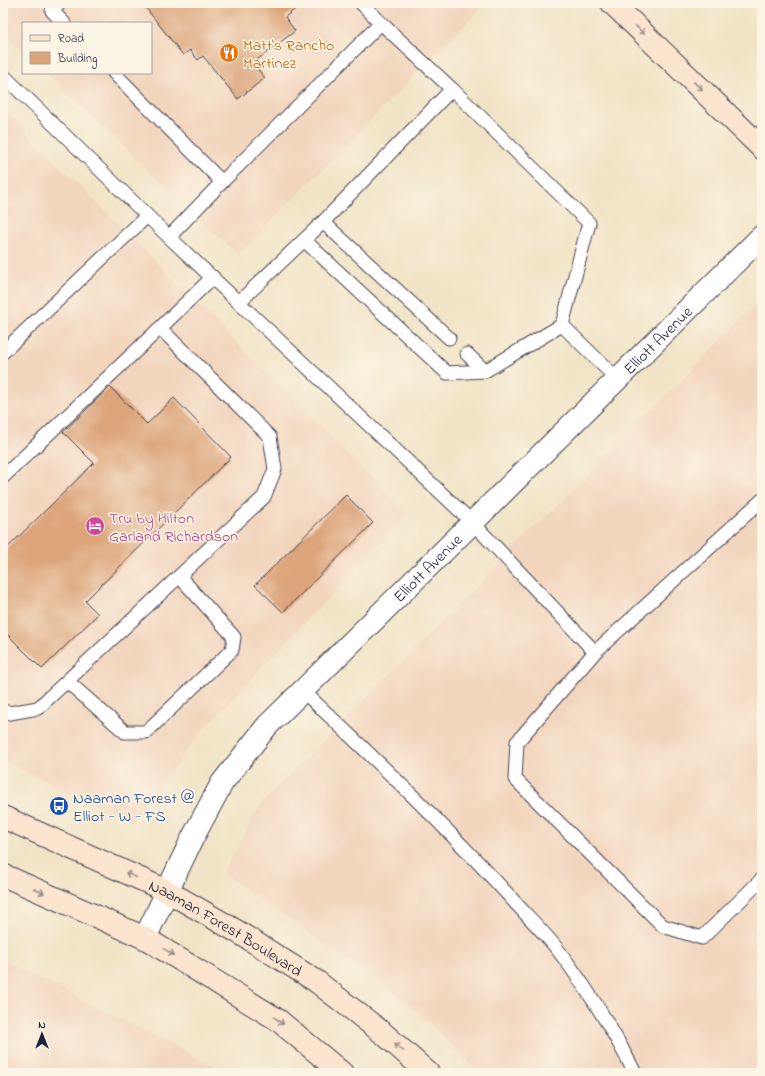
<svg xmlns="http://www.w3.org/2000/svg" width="765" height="1076" font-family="'Indie Flower',sans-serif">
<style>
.built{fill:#f2d5bd}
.building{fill:#dca479}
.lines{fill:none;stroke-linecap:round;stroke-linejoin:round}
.service-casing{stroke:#413f50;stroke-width:15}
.tertiary-casing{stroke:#413f50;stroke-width:24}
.secondary-casing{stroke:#413f50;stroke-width:24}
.service{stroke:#fff;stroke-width:13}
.tertiary{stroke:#fff;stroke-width:22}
.secondary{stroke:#fce5cf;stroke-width:22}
.oneway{stroke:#9a8d8c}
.labels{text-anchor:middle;stroke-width:3;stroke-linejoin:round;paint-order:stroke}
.food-label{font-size:16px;fill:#c56008;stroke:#fcf5e5;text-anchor:start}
.street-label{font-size:16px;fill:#22223b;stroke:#fcf5e5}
.hotel-label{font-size:16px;fill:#b23c85;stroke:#fcf5e5;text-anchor:start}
.transit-label{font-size:16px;fill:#164399;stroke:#fcf5e5;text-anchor:start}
</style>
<rect width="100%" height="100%" fill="#fcf5e5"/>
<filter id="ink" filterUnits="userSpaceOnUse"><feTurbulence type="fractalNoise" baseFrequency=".025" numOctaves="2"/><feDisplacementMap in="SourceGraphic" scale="8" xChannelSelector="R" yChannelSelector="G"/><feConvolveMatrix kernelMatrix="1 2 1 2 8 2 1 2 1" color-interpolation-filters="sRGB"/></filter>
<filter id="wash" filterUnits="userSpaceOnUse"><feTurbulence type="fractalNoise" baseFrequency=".012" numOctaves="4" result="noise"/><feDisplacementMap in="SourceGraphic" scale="16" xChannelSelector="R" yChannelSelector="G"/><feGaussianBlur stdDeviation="0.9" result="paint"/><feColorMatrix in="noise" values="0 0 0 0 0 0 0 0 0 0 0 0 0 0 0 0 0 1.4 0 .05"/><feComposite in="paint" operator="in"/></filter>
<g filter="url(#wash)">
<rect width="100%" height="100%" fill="#f1e4c6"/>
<path class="built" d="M3,3h483l-248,252 -192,-182h105v-50h-128v28l-20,-19z
M3,109l405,405 -208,219 -67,88 -130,-60z
M762,299v774h-282l-74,-72 -183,-128 38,-69z
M3,960l203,102 16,11h-219z"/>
<g id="blocks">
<path class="building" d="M142,3h161l-18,14 10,14 -42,32 12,15 -27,21 -35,-43 -5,4 -8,-10 -7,5z
M110,387l37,37 27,-26 57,59 -146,144 13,13 -56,55 -39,-39v-78l91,-89 -31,-31z
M346,495l27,28 -90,89 -28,-27z"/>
</g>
</g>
<g filter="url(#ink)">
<use href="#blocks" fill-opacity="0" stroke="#413f50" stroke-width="1"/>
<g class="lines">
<defs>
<path id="service" d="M60,3l-8,8 12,12
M381,23l71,66 137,134 -27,102 55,54
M114,73l108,109 159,-159 -20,-20
M3,75l166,162 303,285 123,130 167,-152
M323,222l126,116
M169,237l53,-55
M304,240l143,133 38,-2
M239,302l84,-80 129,-133
M3,352l144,-136
M467,354l18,17 77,-46
M3,477l157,-149
M595,652l-78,90 -2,37 148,147 39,12 60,-59
M68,682l57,50h21l86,-82 2,-13 -54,-60
M303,691c71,67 143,135 208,207 15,17 33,34 47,52 29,38 55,80 77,123
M3,711l7,2 28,-5 226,-211 11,-28 -5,-32 -110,-109 53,-51"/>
<g id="tertiary">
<path id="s1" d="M145,938l47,-99 30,-56 45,-57 495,-490"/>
</g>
<g id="secondary">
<path d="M612,3l150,145"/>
<path id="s2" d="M3,817l164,74 71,41 78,49 68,53 44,39"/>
<path d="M3,875l142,63 133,82 64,53"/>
</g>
</defs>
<use href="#service" class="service-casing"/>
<use href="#tertiary" class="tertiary-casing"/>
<use href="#secondary" class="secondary-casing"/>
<use href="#service" class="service"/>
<use href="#tertiary" class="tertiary"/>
<use href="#secondary" class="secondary"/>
</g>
<defs><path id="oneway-shaft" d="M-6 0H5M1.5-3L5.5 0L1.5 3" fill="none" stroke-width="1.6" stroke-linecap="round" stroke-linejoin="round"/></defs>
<g class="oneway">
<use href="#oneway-shaft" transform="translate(640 30) rotate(44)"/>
<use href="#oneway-shaft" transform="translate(698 86) rotate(44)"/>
<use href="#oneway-shaft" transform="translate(131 875) rotate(-156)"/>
<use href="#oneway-shaft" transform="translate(39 891) rotate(24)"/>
<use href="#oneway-shaft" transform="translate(169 952) rotate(32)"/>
<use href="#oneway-shaft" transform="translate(279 1021) rotate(37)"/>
<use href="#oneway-shaft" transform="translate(399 1047) rotate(-138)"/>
</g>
</g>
<defs>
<symbol id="restaurant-disc" viewBox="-11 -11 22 22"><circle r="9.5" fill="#e8710a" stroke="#fcf5e5"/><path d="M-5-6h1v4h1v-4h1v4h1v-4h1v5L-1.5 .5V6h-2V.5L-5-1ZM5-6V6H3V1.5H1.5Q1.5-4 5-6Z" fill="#fff"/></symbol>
<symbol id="hotel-disc" viewBox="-11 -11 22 22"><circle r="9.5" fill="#d1479c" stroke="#fcf5e5"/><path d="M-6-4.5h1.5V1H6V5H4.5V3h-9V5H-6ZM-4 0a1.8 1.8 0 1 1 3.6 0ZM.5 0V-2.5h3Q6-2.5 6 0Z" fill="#fff"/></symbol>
<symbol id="bus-disc" viewBox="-11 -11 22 22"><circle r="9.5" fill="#1a4fb4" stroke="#fcf5e5"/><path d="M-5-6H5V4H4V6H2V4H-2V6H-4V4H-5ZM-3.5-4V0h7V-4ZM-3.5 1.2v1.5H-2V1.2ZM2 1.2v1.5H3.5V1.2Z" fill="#fff"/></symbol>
</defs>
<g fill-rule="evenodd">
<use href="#restaurant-disc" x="218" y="42" width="22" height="22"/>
<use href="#hotel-disc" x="84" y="515" width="22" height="22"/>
<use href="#bus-disc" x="48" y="795" width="22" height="22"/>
</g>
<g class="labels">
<g class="food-label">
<text x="243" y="50">Matt's Rancho<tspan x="243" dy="18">Martinez</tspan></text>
</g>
<g class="street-label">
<text dy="6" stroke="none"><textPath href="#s1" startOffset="795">Elliott Avenue</textPath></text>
<text dy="6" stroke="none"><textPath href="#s1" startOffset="471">Elliott Avenue</textPath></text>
<text dy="6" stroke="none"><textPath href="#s2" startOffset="249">Naaman Forest Boulevard</textPath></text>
</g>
<g class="hotel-label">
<text x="109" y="523">Tru by Hilton<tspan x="109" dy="18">Garland Richardson</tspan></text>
</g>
<g class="transit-label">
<text x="73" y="803">Naaman Forest @<tspan x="73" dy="18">Elliot - W - FS</tspan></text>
</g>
</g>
<rect width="765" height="1076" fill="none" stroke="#fcf5e5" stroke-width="16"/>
<rect x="22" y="22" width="130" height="52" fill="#fcf5e5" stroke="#a5a1a1"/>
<rect x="30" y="35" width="20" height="6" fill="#fce5cf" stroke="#a5a1a1"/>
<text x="58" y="42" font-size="12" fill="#22223b">Road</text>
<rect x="30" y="52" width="20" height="12" fill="#dca479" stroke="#a5a1a1"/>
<text x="58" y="62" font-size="12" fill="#22223b">Building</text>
<g transform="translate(42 1034)" stroke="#fcf5e5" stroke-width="3" paint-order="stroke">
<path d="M0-3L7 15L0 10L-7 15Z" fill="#22223b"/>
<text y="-6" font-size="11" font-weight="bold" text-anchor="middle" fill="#22223b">N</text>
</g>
</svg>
